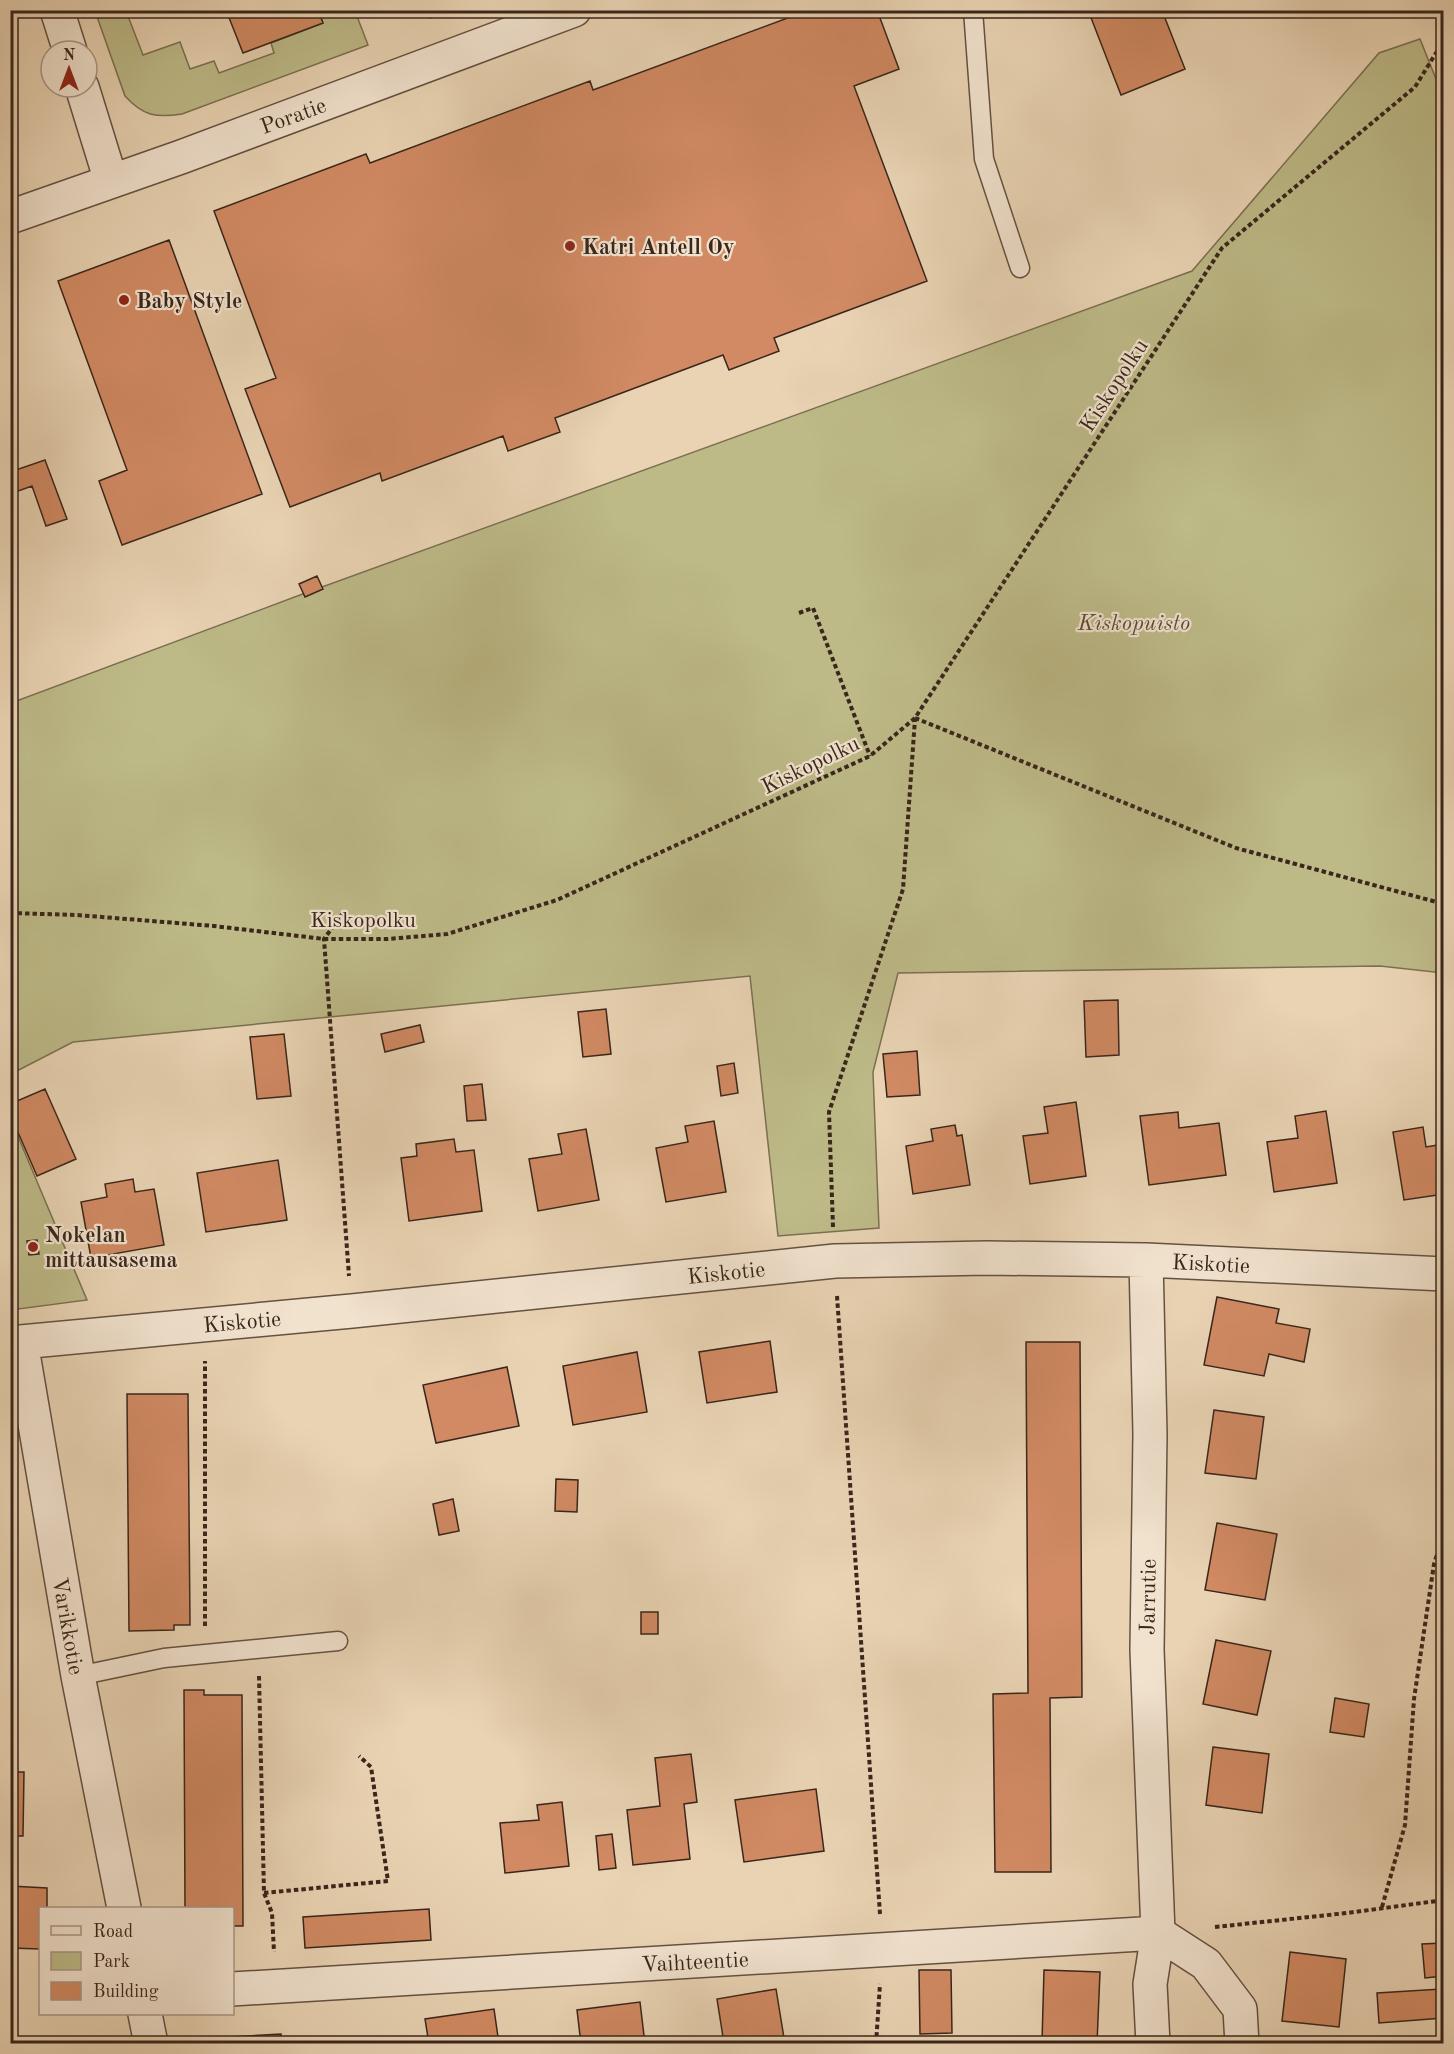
<svg xmlns="http://www.w3.org/2000/svg" width="1454" height="2054" font-family="'Old Standard TT',serif">
<style>
.green{fill:#bdba88;stroke:#7b7052;stroke-width:1.5}
.building{fill:#d18a63;stroke:#39261c;stroke-width:1.5}
.lines{fill:none;stroke-linecap:round;stroke-linejoin:round}
.service-casing{stroke:#655142;stroke-width:21}
.minor-casing{stroke:#655142;stroke-width:36}
.path{stroke:#39261c;stroke-width:4;stroke-dasharray:4.5 3;stroke-linecap:butt}
.service{stroke:#f1e2ce;stroke-width:18}
.minor{stroke:#f1e2ce;stroke-width:33}
.poi-dot{fill:#8f2418;stroke:#f1e2ce;stroke-width:2}
.labels{text-anchor:middle;stroke-width:4.5;stroke-linejoin:round;paint-order:stroke}
.street-label{font-size:22px;fill:#39261c;stroke:#f1e2ce}
.poi-label{font-size:22px;font-weight:bold;fill:#39261c;stroke:#f1e2ce;text-anchor:start}
.park-label{font-size:22px;font-style:italic;fill:#5a4b37;stroke:#f1e2ce}
</style>
<rect width="100%" height="100%" fill="#e9d3b3"/>
<filter id="stains"><feTurbulence type="fractalNoise" baseFrequency=".00333" numOctaves="4"/><feColorMatrix values="0 0 0 0 .2 0 0 0 0 .09 0 0 0 0 .02 0 0 0 .5 -.17"/></filter>
<radialGradient id="worn" r=".72"><stop offset=".6" stop-color="#630" stop-opacity="0"/><stop offset="1" stop-color="#630" stop-opacity=".3"/></radialGradient>
<path class="green" d="M95,11h31l17,44 37,-13 10,27 24,-8 5,12 55,-20 -3,-10 52,-20 -5,-12h37l13,34 -186,69c-26,4 -39,2 -57,-18z
M1420,39l24,60 -1,874 -63,-7 -482,7 -25,99 6,156 -101,8 -28,-260 -677,66 -62,32v-371l289,-108 892,-324 187,-218z
M11,1120l76,180 -76,10z"/>
<path class="building" d="M226,10h92l5,13 -80,30z
M427,10h24l-21,8z
M791,10h86l22,59 -45,17 73,195 -153,57 5,13 -50,19 -6,-15 -168,63 5,14 -52,19 -5,-15 -121,45 -2,-8 -90,34 -45,-118 31,-11 -62,-167 152,-57 4,9 220,-82 3,9 200,-74z
M1088,10h81l-6,3 22,56 -64,26z
M169,240l93,254 -140,51 -23,-64 28,-11 -69,-189z
M45,460l22,59 -21,7 -14,-40 -22,8v-22z
M317,576l6,13 -18,8 -6,-13z
M1118,1000l1,55 -33,2 -2,-56z
M606,1009l5,45 -28,3 -5,-45z
M420,1025l4,17 -39,10 -4,-18z
M284,1034l7,62 -34,3 -7,-62z
M917,1051l3,44 -33,2 -4,-43z
M734,1063l4,30 -17,3 -4,-30z
M482,1084l4,36 -19,1 -3,-35z
M45,1089l31,70 -39,17 -27,-62v-10z
M1076,1102l10,74 -56,8 -7,-48 25,-3 -4,-26z
M1326,1111l11,72 -63,9 -7,-50 31,-4 -3,-22z
M1178,1112l1,16 40,-5 7,52 -77,10 -9,-69z
M714,1121l12,71 -60,10 -10,-54 32,-6 -3,-16z
M955,1125l2,11 5,-1 8,50 -57,9 -7,-48 27,-5 -2,-12z
M1423,1127l3,20 18,-3v50l-40,6 -11,-68z
M586,1129l13,71 -61,11 -9,-52 33,-5 -4,-20z
M454,1139l2,13 18,-2 8,61 -73,10 -8,-63 16,-2 -1,-12z
M278,1160l9,60 -81,12 -9,-59z
M133,1179l2,13 19,-3 10,56 -73,13 -10,-56 26,-5 -2,-13z
M37,1240l2,14 -10,1 -2,-14z
M1217,1297l62,12 -3,14 34,6 -6,33 -35,-8 -5,22 -60,-11z
M770,1341l7,51 -70,11 -8,-51z
M1026,1342h54l2,355 -32,1 1,174h-56l-2,-178 35,-1z
M637,1352l10,60 -74,13 -10,-59z
M507,1367l12,59 -83,17 -13,-58z
M127,1394h61l2,231h-16v5l-45,1z
M1214,1410l50,7 -8,62 -51,-6z
M556,1479l22,1 -1,32 -22,-1z
M453,1499l6,32 -20,4 -6,-31z
M1217,1523l60,11 -12,66 -60,-10z
M641,1612h17v22h-17z
M1216,1640l55,11 -14,64 -54,-11z
M184,1690h20v5h38l1,231h-11v-18h-47z
M1335,1698l34,6 -5,33 -34,-5z
M1213,1747l56,7 -7,59 -56,-8z
M691,1754l6,48 -13,2 6,55 -57,6 -6,-55 33,-4 -5,-48z
M10,1772h14l-1,64h-13z
M816,1789l8,62 -80,11 -9,-62z
M562,1802l7,64 -64,7 -5,-50 39,-3 -2,-15z
M612,1834l4,34 -17,2 -3,-34z
M10,1886l37,2v20h-7v41l-30,-1z
M429,1909l2,31 -126,8 -2,-31z
M1443,1943l1,33 -19,2 -3,-34z
M1290,1952l56,7 -7,68 -57,-6z
M919,1970h32l1,63 -32,1z
M1044,1970l56,2 -3,72 -55,-2z
M776,1989l9,55h-72l-1,-5 11,-2 -6,-38z
M1441,1989l2,29 -64,5 -2,-30z
M640,2002l5,42h-64l-4,-34z
M494,2009l5,35h-70l-4,-25z
M281,2034v10h-50v-7z"/>
<g class="lines">
<defs>
<path id="service" d="M973,10l11,149 36,109
M78,1676l86,-18 174,-17"/>
<path id="minor" d="M57,10l13,41
M82,87l29,94
M10,217l171,-60 393,-147
M1146,1260l4,174 -3,216 11,283 -8,51 3,60
M21,1342l57,334 46,232
M10,1343l342,-32 483,-50 152,-3 159,2 298,14
M1158,1933l48,31 34,45 2,35
M232,1989l926,-56
M145,2014l6,30"/>
</defs>
<use href="#service" class="service-casing"/>
<use href="#minor" class="minor-casing"/>
<path class="path" d="M1440,10l4,10
M799,613l14,-5 57,148
M915,718l321,130 208,56
M10,913l67,2 137,11 110,13h64l59,-5 110,-34 313,-144 45,-38 307,-470 193,-161 29,-47
M343,913l-19,26 25,337
M833,1227l-4,-115 74,-223 12,-170
M10,1282l6,25
M837,1296l43,618
M205,1626v-265
M259,1676l5,217 8,20 2,39
M264,1893l124,-12 -17,-114 -12,-11
M1382,1907l23,-82 9,-126 20,-135 10,-31
M1215,1927l132,-14 97,-13
M876,2044l4,-60"/>
<use href="#service" class="service"/>
<use href="#minor" class="minor"/>
</g>
<g class="poi-dot">
<circle cx="570" cy="246" r="6"/>
<circle cx="124" cy="300" r="6"/>
<circle cx="33" cy="1247" r="6"/>
</g>
<g class="labels">
<g class="street-label">
<text transform="translate(293 115) rotate(-20)" y="8">Poratie</text>
<text transform="translate(1113 385) rotate(-57)" y="8">Kiskopolku</text>
<text transform="translate(810 764) rotate(-26)" y="8">Kiskopolku</text>
<text x="363" y="927">Kiskopolku</text>
<text transform="translate(1211 1263) rotate(3)" y="8">Kiskotie</text>
<text transform="translate(726 1272) rotate(-6)" y="8">Kiskotie</text>
<text transform="translate(242 1321) rotate(-5)" y="8">Kiskotie</text>
<text transform="translate(1147 1597) rotate(-89)" y="8">Jarrutie</text>
<text transform="translate(69 1626) rotate(80)" y="8">Varikkotie</text>
<text transform="translate(695 1961) rotate(-3)" y="8">Vaihteentie</text>
</g>
<g class="poi-label">
<text x="582" y="254">Katri Antell Oy</text>
<text x="136" y="308">Baby Style</text>
<text x="45" y="1242">Nokelan<tspan x="45" dy="25">mittausasema</tspan></text>
</g>
<g class="park-label">
<text x="1134" y="630">Kiskopuisto</text>
</g>
</g>
<rect width="1454" height="2054" fill="none" stroke="#e9d3b3" stroke-width="36"/>
<rect x="12" y="12" width="1430" height="2030" fill="none" stroke="#39261c" stroke-width="3"/>
<rect x="18" y="18" width="1418" height="2018" fill="none" stroke="#39261c" stroke-width="1.5"/>
<rect x="39" y="1907" width="195" height="108" fill="#f1e2ce" stroke="#a79787" stroke-width="1.5"/>
<rect x="51" y="1926" width="30" height="9" fill="#f1e2ce" stroke="#a79787" stroke-width="1.5"/>
<text x="93" y="1937" font-size="18" fill="#39261c">Road</text>
<rect x="51" y="1952" width="30" height="18" fill="#bdba88" stroke="#a79787" stroke-width="1.5"/>
<text x="93" y="1967" font-size="18" fill="#39261c">Park</text>
<rect x="51" y="1982" width="30" height="18" fill="#d18a63" stroke="#a79787" stroke-width="1.5"/>
<text x="93" y="1997" font-size="18" fill="#39261c">Building</text>
<g transform="translate(69 69)"><circle r="28" fill="#f1e2ce" stroke="#a79787" stroke-width="1.5"/>
<path d="M0-4.5L10 22L0 15L-10 22Z" fill="#8f2418"/>
<text y="-9" font-size="16" font-weight="bold" text-anchor="middle" fill="#39261c">N</text>
</g>
<rect width="100%" height="100%" filter="url(#stains)"/>
<rect width="100%" height="100%" fill="url(#worn)"/>
</svg>
